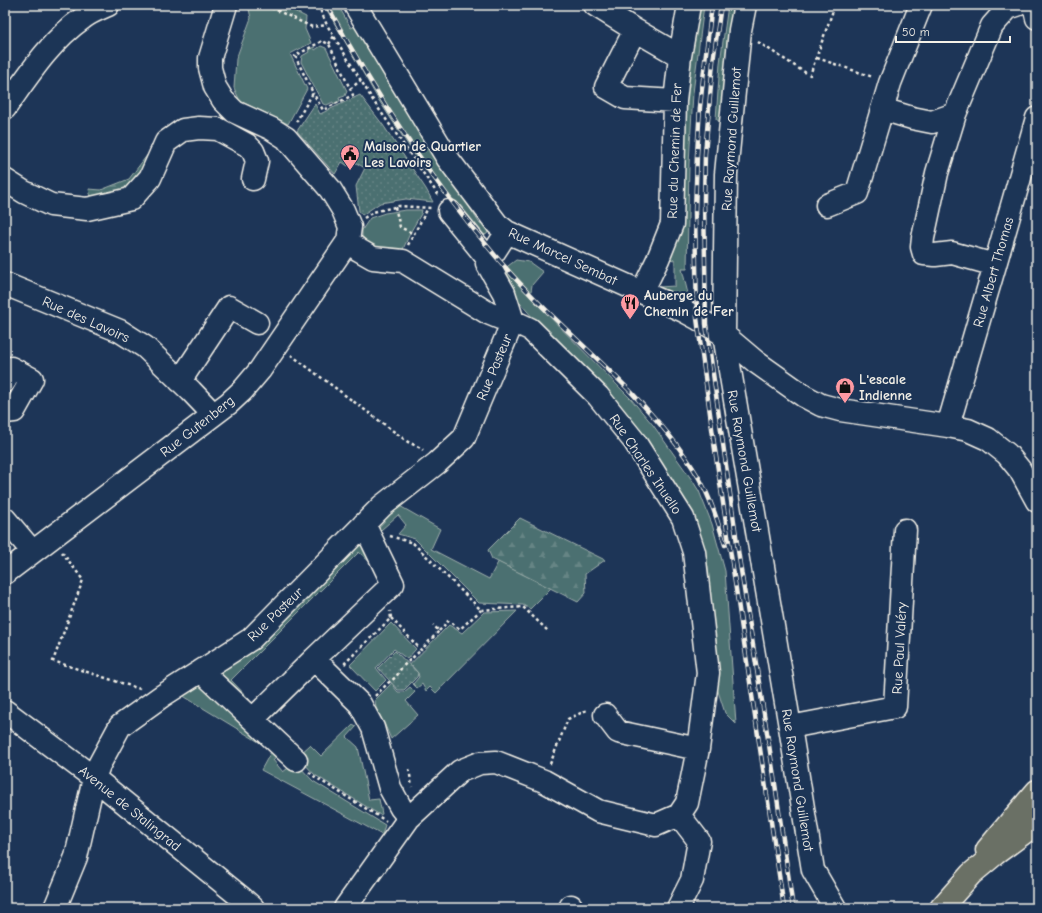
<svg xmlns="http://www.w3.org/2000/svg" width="1042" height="913" font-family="'Comic Neue',sans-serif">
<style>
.grass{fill:#4c7071;stroke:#a0b0ac}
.forest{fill:url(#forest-firs);stroke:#a0b0ac}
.park{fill:url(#park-dots);stroke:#a0b0ac}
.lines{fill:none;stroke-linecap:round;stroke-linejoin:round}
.minor-casing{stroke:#f4f1e8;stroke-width:25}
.major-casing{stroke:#f4f1e8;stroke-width:25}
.path{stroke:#f4f1e8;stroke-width:2.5;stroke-dasharray:3 3;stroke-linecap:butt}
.minor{stroke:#1d3557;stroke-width:22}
.major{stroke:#6b7065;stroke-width:22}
.rail-casing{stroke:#f4f1e8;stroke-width:4.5}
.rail{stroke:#1d3557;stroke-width:3;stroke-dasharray:9;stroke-linecap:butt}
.labels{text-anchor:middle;stroke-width:4;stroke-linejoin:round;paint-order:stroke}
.street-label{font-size:14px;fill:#f4f1e8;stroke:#1d3557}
.poi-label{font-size:14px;font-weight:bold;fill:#f4f1e8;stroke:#1d3557;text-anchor:start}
</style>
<defs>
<pattern id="forest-firs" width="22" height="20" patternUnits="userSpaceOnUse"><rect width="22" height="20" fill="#4c7071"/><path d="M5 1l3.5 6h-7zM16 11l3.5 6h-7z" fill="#668585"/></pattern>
<pattern id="park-dots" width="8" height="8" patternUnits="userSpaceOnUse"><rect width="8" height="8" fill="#4c7071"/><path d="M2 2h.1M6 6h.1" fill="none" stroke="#668585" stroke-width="1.8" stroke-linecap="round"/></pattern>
</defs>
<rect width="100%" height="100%" fill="#1d3557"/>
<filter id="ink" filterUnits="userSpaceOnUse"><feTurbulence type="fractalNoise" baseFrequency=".025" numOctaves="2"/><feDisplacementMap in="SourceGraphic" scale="8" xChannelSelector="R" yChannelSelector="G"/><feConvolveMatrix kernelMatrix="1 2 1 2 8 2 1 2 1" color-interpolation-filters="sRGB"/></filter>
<g filter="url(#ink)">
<path class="grass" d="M248,5h34l24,12 -1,12 6,14 -21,11 17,35 -19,35 -48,-23 -6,-13 2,-29 15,-41z
M324,5h14l13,23 7,-3 39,68 83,131 4,-2 5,7 -2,5 -10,3 -61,-80 -38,-58z
M695,5h9l-11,88 -4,71 -2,105h-5l7,29 -30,-11 16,-1v-26l-7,-1 12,-142z
M728,5h8l-16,117 -4,-3 4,-56z
M321,46l5,2 21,43 -2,5 -6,2 1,3 -6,3 -1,-2 -6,3 -4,-1 -22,-42 1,-6 7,-4 -1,-2 6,-3 1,3z
M406,210h16l-1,4 -10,17 -10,23 -35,-7 1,-6 -5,-4v-7l8,-12 15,-5z
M516,260l13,2 14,10 -11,13 -2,12 101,102 22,26 39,55 7,11 13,33 13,47 11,153 -11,-11 -9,-28 -17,-146 -144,-196 -42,-48 -13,-23z
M398,505l42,24 -9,20 58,30 12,-22 50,31 -21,21 -7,-4 -44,-2 -64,-64 -17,-5 8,-9 -8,-10 -17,15 -4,1v-8z
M362,542l15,27 -18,-17 -128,128 19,20 -2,2 -31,-28 42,-30z
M517,611l-81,82 -6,-6 -4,4 -4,-7 -5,4 -4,-4 6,-7 -1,-4 -6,-7 -19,20 5,6h6l6,-5 5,5 -9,9 12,14 -27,24 -7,-16 -8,-14 -1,-9 74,-75 13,8 22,-21z
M391,623l25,26 -9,10 -13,-10 -18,19 10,12 -11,11 -25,-26z
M202,684l78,68 -7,8 10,12 9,-7 5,-1 16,17 72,44 -3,10 -121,-65 11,-20 -92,-56z
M353,725l3,2 -9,10 11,10 11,53 10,-1 3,15 -2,1 -65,-40 -14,-15 -1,-6 10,-9 11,11z"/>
<path class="forest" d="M148,154l8,2 -26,37 -38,10 -3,-14 12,1 28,-11z
M520,518l85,42 -20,14 1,19 -8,9 -86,-43 -4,-9z"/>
<path class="park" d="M360,95l23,30 43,64 7,13 -27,-3 -26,4 -18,12 -3,-4 -3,-25 9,-18 -14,-8 -3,6 -6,-4 -7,12 -38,-43 18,-27 5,10z
M395,651l23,22 -1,4 -13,13h-6l-20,-22z"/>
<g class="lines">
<defs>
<path id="minor" d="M355,5l93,154 49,65 10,8 177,79 13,7 27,17 32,27 48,34 17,9 19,5 108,16 20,4 20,9 19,15 13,16 17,31
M595,5l40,25
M745,5l-5,25 -14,144 -2,161 66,392 23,143 22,38
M1034,5l3,13
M675,101l-50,-3 -19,-11 29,-57 45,26
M5,108c23,-32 45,-67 78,-90 7,-6 16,-9 25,-13
M882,109l30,9 20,4 23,-8 37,-88 16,-18 9,-3
M955,114l-18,59 -14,65 -1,9 2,7 11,1 17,-2 43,12
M5,180l19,12 27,13 36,4 44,-10 19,-21 16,-36 17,-12 16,-2 19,1 29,16 6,6 4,10 -4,18
M827,205l30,-12 33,-110 31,-78
M449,211l40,49
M507,232l-20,31 17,30 9,28 17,8 68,67 37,46 48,76 11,34 14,121 -10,76 -11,54 -8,12
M5,284l115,47 25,16 46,44 22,23
M642,292l16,-33 14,-35 3,-123 5,-45 9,-51
M5,381l6,-13 21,11 -18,32 -9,1
M180,381l49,-74 28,16
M948,426l47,-161 42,-147
M5,519l27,32
M5,573l224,-170 14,-13 17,-20 88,-129 2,-14 -7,-17 -13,-21 -44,-51 -14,-9 -37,-17 -12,-12 -8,-13 -5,-19v-10l16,-53
M314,659l79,-75 -29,-60
M201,671l95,89
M5,711l89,67 149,121 10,9
M605,715l13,17 80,17
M253,719l61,-60 46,45 13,24 17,60 11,20 8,10
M790,727l105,-20 10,-177
M55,908l21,-51 18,-79 5,-13 21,-39 42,-30 89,-57 131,-133 55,-43 27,-25 49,-117 -13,-3 -12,-5 -85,-52 -30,-3 -14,-8 -11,-9
M345,908l64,-90 51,-47 20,-8 16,-1 48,19 54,30 58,14 23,-10 20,26 -7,39 -14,28
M570,908l1,-2"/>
<path id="major" d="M987,850l25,-30 25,-29
M941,908l30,-34 24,-20 30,-22 12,-13"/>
</defs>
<use href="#minor" class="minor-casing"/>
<use href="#major" class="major-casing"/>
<path class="path" d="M266,5l46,22 15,-2
M318,5l9,20 47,77 65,94
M758,42l43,28 9,5 25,-70
M329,44l5,-8
M817,58l56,19
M350,89l11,-9
M296,122l17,-29 -18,-37 27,-15 7,3 24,51 -30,15 -10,-17
M395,207l5,20 14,7
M364,218l9,-6 26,-6 32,2
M408,245l20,-37
M291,355l117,87 13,6 2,2
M390,536l23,7 68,67 42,-3 25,24
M62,552l21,28 -30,81 87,28
M391,618l30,32 18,-19 -6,-6
M439,631l9,-10 12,8 21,-19
M346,664l-1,-1 46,-45 -1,-7
M375,696l13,-13 8,-6 6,-10 19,-17
M550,764l18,-45 19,-9 1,1
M409,769l3,18
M309,772l6,5 71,44"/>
<use href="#minor" class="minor"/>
<use href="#major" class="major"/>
<defs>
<path id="rail" d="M327,5c47,87 102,172 166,248 42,51 93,93 139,140 25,27 49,54 67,85 12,21 19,44 26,67
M712,5l-7,56 -5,46 -3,48 -2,57 2,106 17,125 70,465
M721,5l-8,57 -8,92 -1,45 2,125 34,240 33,206 20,138"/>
</defs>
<use href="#rail" class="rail-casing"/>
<use href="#rail" class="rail"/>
</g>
</g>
<defs>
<symbol id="civic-pin" viewBox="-11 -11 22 30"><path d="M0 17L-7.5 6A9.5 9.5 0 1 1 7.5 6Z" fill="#ff9aa2" stroke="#1d3557"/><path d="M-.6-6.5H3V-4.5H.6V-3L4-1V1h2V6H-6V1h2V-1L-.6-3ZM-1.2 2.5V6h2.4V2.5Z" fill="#111"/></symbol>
<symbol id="restaurant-pin" viewBox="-11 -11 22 30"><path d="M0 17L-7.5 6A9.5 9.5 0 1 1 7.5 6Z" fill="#ff9aa2" stroke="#1d3557"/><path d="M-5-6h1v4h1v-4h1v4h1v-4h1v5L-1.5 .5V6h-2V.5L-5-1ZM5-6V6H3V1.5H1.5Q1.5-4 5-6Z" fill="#111"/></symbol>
<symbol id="shop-pin" viewBox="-11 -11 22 30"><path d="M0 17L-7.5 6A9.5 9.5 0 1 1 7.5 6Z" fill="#ff9aa2" stroke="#1d3557"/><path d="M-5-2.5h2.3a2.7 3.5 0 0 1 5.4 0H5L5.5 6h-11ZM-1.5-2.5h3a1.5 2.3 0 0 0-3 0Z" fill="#111"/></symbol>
</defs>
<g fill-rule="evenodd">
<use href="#civic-pin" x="339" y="143" width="22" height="30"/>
<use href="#restaurant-pin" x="619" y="292" width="22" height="30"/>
<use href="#shop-pin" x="834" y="376" width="22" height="30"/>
</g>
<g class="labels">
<g class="street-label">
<text transform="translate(731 139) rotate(-86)" y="5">Rue Raymond Guillemot</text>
<text transform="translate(674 151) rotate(-88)" y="5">Rue du Chemin de Fer</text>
<text transform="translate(563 256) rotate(25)" y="5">Rue Marcel Sembat</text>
<text transform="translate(993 272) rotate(-74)" y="5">Rue Albert Thomas</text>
<text transform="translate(86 319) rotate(24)" y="5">Rue des Lavoirs</text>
<text transform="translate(494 367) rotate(-67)" y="5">Rue Pasteur</text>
<text transform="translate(197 426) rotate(-38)" y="5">Rue Gutenberg</text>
<text transform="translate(745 461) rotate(80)" y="5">Rue Raymond Guillemot</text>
<text transform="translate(646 464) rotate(56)" y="5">Rue Charles Ihuello</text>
<text transform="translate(275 614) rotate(-44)" y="5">Rue Pasteur</text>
<text transform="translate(899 648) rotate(-87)" y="5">Rue Paul Valéry</text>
<text transform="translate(798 780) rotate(81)" y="5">Rue Raymond Guillemot</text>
<text transform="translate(130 808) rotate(39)" y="5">Avenue de Stalingrad</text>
</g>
<g class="poi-label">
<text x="364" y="151">Maison de Quartier<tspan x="364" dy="16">Les Lavoirs</tspan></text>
<text x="644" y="300">Auberge du<tspan x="644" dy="16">Chemin de Fer</tspan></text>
<text x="859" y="384">L'escale<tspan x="859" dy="16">Indienne</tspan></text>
</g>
</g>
<rect width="1042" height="913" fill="none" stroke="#1d3557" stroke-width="20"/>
<rect x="10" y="10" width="1022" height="893" fill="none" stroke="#f4f1e8" stroke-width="1.5" filter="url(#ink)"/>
<path d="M896 36v6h114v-6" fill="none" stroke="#f4f1e8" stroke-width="2"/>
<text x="902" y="36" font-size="12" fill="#f4f1e8" stroke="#1d3557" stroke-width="3" paint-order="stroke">50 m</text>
</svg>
